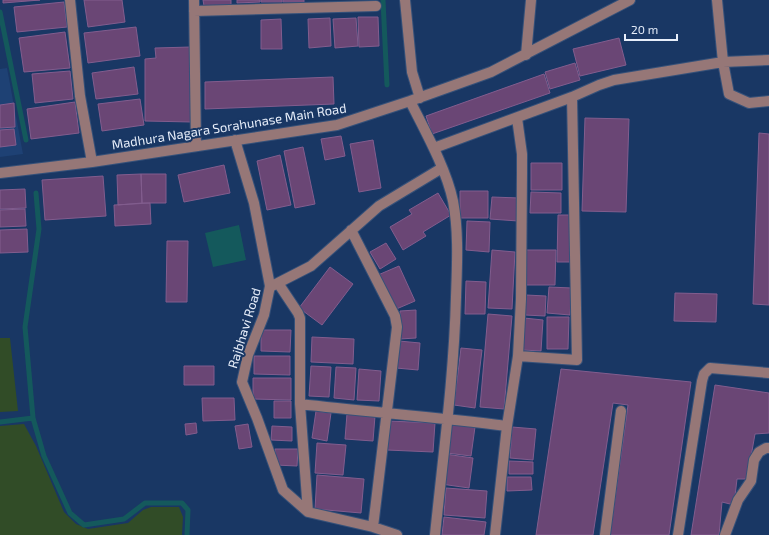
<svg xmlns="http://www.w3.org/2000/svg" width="769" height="535" font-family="'Exo 2',sans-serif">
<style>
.built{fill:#1e4174}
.green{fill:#314c27}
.water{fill:#14595c}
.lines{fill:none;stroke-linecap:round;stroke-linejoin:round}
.stream{stroke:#14595c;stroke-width:5}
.building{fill:#6a4675;stroke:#825d8e}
.minor-casing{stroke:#365179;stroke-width:12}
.minor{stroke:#967777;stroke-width:10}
.labels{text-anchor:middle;stroke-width:4;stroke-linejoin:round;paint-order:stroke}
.street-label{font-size:13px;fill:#e7eefa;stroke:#193764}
</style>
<rect width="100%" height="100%" fill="#193764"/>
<path class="built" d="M7,68l16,86 -23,3v-88z"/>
<path class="green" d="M0,338h10l8,73 -18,1z
M24,424l12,22 28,66 12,12 12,5 40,-6 15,-13 8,-3h28l4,10 -1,18h-182v-109z"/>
<path class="water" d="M239,225l7,35 -33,7 -8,-34z"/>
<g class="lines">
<path class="stream" d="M383,0l4,85
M0,12l26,128
M36,193l3,36 -14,98 8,91 11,38 26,57 14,12 40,-6 21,-16h37l6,7 -1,25
M0,422l33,-4"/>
</g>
<path class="building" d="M3,0h37l-37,3z
M84,0h38l3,22 -37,5z
M203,0h28v5l-27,1z
M237,0h23v2l-23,1z
M261,0h21v2h-21z
M283,0h21v2h-21z
M64,2l3,25 -50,5 -3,-25z
M358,17h20l1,29 -20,1z
M330,18l1,28 -22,2 -1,-29z
M356,18l2,28 -23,2 -2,-29z
M281,19l1,30h-21v-29z
M136,27l4,29 -52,7 -4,-30z
M65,32l5,36 -46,4 -5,-34z
M619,38l7,27 -46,11 -7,-27z
M191,47l1,75 -47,-1v-62l11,-1 -1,-10z
M575,63l5,17 -30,9 -5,-17z
M134,67l4,27 -42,5 -4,-26z
M70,71l3,28 -38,4 -3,-29z
M544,74l6,19 -118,41 -6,-18z
M333,77l1,27 -129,5v-27z
M140,99l4,26 -42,6 -4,-27z
M75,102l4,31 -48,6 -4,-30z
M14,103l1,24 -15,1v-23z
M585,118l44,1 -3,93 -44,-1z
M14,129l2,16 -16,2v-17z
M759,133l10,1v171l-16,-1z
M341,136l4,20 -20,4 -4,-21z
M373,140l8,48 -22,4 -9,-48z
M303,147l12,57 -20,4 -11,-57z
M280,155l11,50 -24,5 -10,-49z
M531,163h31v27h-31z
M224,165l6,28 -46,9 -6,-27z
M141,174l1,29 -24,2 -1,-30z
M141,174h25v29h-24z
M103,176l3,40 -61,4 -3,-40z
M25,189l1,19 -26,1v-19z
M460,191h28v27h-28z
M531,192l30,1v20h-31z
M438,193l13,22 -28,17 3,4 -23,14 -13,-23 22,-13 -3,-4z
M492,197l27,1 -1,23 -28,-2z
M150,203l1,21 -36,2 -1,-21z
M25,209l1,17 -26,1v-17z
M558,215h15l-1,47h-15z
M467,221l23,1 -1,30 -23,-2z
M27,229l1,23 -28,1v-23z
M167,241h21l-1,61h-21z
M386,243l10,16 -16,10 -10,-17z
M492,250l23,2 -3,57 -24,-1z
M525,250h31l-1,35h-31z
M399,266l16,35 -21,9 -16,-35z
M330,267l23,17 -31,41 -23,-17z
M466,281l20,1 -1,32h-20z
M549,287l23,1 -2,27 -23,-2z
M675,293l42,1 -1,28 -42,-1z
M526,295l20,1 -1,20 -20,-1z
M416,310v28l-16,1v-28z
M488,314l24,2 -8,93 -24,-2z
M547,317h22l-1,32h-21z
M524,318l19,2 -2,31 -19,-1z
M261,330h30l-1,22 -29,-1z
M312,337l42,2 -1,25 -42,-2z
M399,341l21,2 -2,27 -22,-2z
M461,348l21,2 -7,58 -21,-3z
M254,356h36v19l-36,-1z
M184,366h30v19h-30z
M311,366l20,1 -2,30 -20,-1z
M336,367l20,1 -2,32 -20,-2z
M359,369l22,2 -2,30 -22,-1z
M561,369l130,13 -22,153h-59l18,-130 -15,-2 -20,132h-57z
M253,378h38v22l-38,-1z
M715,385l54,8v40l-14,1 -8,45h-10l-3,26 -12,-3 -3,33h-28z
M202,398h32l1,22 -32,1z
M274,401h17v17h-17z
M316,411l15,2 -4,28 -15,-3z
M347,414l28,2 -2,25 -28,-2z
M388,421l47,2 -2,29 -46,-2z
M196,423l1,10 -11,2 -1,-11z
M248,424l4,23 -13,2 -4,-23z
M451,424l24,3 -4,29 -24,-3z
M272,426l20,1v14l-21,-1z
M512,427l24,2 -3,31 -23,-2z
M317,443l29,2 -3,30 -28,-2z
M275,449h23l-1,17 -22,-1z
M445,454l28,4 -4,30 -28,-4z
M509,461l24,1v12h-24z
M317,475l47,4 -3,34 -46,-4z
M507,477h24l1,13 -25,1z
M446,488l41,3 -2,27 -41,-3z
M444,517l42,5 -2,13h-42z"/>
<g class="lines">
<defs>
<path id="minor" d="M70,0l10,96 12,66
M194,0l2,146
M405,0l7,72 8,26
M717,0l6,62 6,32 20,9 20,-2
M194,11l182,-5
M526,55l5,-55
M410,101c15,30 36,67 43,100 6,31 4,65 3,96 -2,80 -13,159 -21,238
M235,140l19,63 16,83 -6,29 -16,40 -6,27 15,36 26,72 25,22 65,15 24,8
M434,148l138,-51 27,-12 15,-5 109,-18 46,-2
M0,173l92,-11 245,-37 73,-24 81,-29 139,-72
M351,230l44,86 2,11 -24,200
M278,283l20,30 2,5v86l8,108
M272,286l39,-20 68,-60 63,-38
M518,356l59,4 -5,-263
M300,404c69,8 138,13 207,22
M495,535l12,-109 11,-70 3,-57 1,-127v-18l-5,-36
M605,535l16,-124
M678,535l24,-154 2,-7 6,-6 59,5
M725,535l13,-35 13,-19 3,-21 5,-8 7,-4h3"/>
</defs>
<use href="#minor" class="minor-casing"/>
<use href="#minor" class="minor"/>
</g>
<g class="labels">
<g class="street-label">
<text transform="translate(229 126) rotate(-9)" y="5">Madhura Nagara Sorahunase Main Road</text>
<text transform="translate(244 328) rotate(-73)" y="5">Rajbhavi Road</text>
</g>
</g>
<path d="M625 34v6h52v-6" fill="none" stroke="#e7eefa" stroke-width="2"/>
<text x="631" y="34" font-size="12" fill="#e7eefa" stroke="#193764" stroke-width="3" paint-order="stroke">20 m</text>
</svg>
